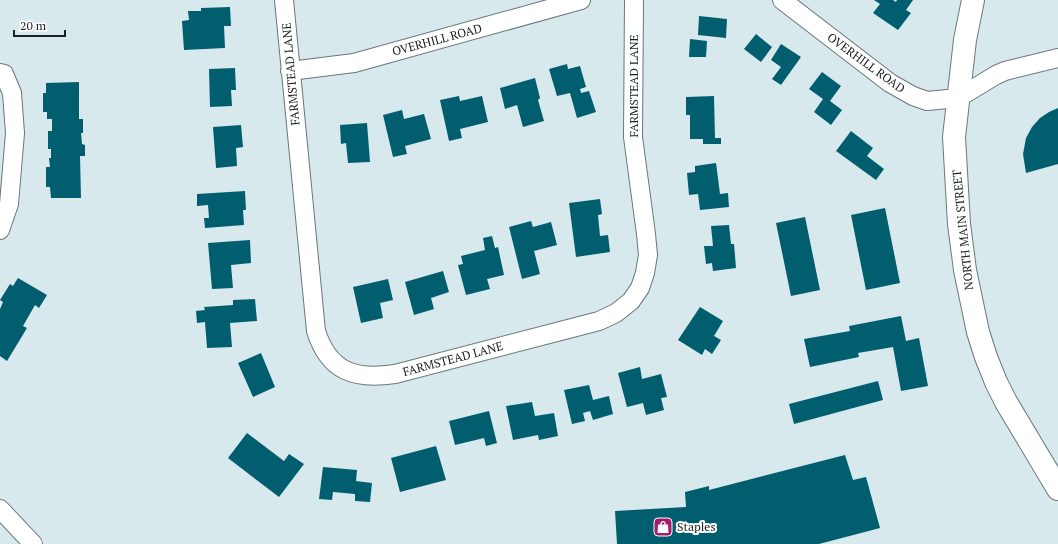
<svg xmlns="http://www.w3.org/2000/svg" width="1058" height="544" font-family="'PT Serif',serif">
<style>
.building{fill:#005e6e}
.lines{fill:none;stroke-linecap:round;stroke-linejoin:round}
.minor-casing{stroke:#68777b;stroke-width:20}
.major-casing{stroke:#68777b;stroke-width:24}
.minor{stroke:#fff;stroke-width:18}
.major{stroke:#fff;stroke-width:22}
.labels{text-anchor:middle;stroke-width:4;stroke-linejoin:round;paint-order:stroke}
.street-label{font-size:12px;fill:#1b2123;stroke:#fff}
.poi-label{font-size:12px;fill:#1b2123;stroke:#fff;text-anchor:start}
</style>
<rect width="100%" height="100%" fill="#d8e9ee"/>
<path class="building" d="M874,0h19l3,2 1,-2h16l-7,10 5,3 -13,17 -25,-17 7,-9z
M230,7l1,19h-7l1,22 -41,2 -2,-29 7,-1 -1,-9h13v-3z
M699,16l28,3 -1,19 -28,-3z
M756,34l16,13 -11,15 -17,-13z
M690,39l17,2 -1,16h-17z
M781,44l20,13 -20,28 -9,-6 9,-12 -10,-7z
M567,64l1,5 12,-3 6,21 -6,2 1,4 8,-2 7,21 -19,6 -7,-25 -13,3 -8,-27z
M235,68l1,22h-5l1,16 -22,1 -1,-38z
M822,72l19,14 -11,15 12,9 -11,15 -17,-13 9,-13 -14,-10z
M535,78l5,20 -2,2 6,21 -21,6 -6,-22 -12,4 -5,-21z
M79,82v37h4v14h-2l1,11 3,1v11h-5l1,42h-30l-1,-11h-4v-20h4l-1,-9h2v-9h-3v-18h4v-12h-5v-7h-4v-19h3v-10z
M459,96l1,5 22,-5 6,26 -28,7 2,9 -13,3 -9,-41z
M714,96l1,42h6v6h-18v-5h-13v-24h-4v-18z
M1058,108v56l-32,9 -3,-19 3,-16 6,-11 8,-9 9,-6z
M402,110l2,9 20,-5 7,25 -26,7 2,8 -14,3 -10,-42z
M367,123l3,39 -22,1 -2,-20 -5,1 -1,-19z
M241,125l2,22 -7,1 1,18 -21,2 -3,-41z
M851,131l22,17 -6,8 17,13 -8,11 -40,-29z
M716,163l4,31 8,-1 1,14 -29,3 -2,-16 -9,1 -2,-22 8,-1v-6z
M245,191l1,19h-3l1,15 -39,3 -1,-10h5l-1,-13 -11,1v-12z
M600,199l2,15 -4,1 2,21 8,-1 2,17 -34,5 -7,-54z
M885,208l15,75 -34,7 -15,-75z
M805,217l15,73 -29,6 -15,-73z
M531,221l2,6 18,-5 6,23 -23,6 6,23 -18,5 -13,-52z
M729,225l2,19h3l2,24 -23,3 -1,-8 -6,1 -2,-18h9l-2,-20z
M492,236l3,12 3,-1 6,28 -17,4 3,10 -24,6 -8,-30 5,-1 -2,-8 24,-6 -2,-12z
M250,240l1,23 -20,2 2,23 -21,1 -4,-46z
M443,271l6,21 -18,6 3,11 -20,6 -9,-33z
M18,278l29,17 -8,13 -4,-3 -12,21 4,2 -20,33 -7,-5v-47l3,-7 -3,-2 10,-16 3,2z
M388,279l5,21 -13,3 3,15 -22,5 -8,-36z
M255,299l2,22 -27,2 2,24 -25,1 -2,-26 -8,1 -1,-12 9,-1 -1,-3 29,-2v-5z
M700,307l23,14 -9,15 7,4 -9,14 -7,-5 -3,6 -24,-15z
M901,316l5,25 13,-3 9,48 -27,5 -8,-44 -35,6 1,4 -49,10 -6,-28 46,-8 -1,-5z
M261,353l14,34 -22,10 -15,-34z
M640,367l2,12 19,-5 6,23 -6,1 3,12 -18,5 -3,-12 -16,4 -9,-34z
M878,381l5,19 -89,24 -5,-20z
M589,385l4,15 16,-4 4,18 -20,6 -3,-9 -7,2 2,8 -13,3 -8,-34z
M532,402l3,14 19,-3 4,23 -19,4 -1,-5 -25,5 -7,-34z
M489,411l8,32 -11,3 -2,-8 -29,7 -6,-24z
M247,433l37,28 5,-7 15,10 -25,33 -51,-39z
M436,446l10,34 -46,12 -9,-34z
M845,455l8,25 13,-3 14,51 -61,16h-202l-2,-33 71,-4 -1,-15 24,-6v4z
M323,467l34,3 -1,11 16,2 -2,19 -15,-1v-7l-22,-2 -1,8 -13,-1z"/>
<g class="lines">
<defs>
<path id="minor" d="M284,0l32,331c13,41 39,49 79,43l204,-53 17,-8 15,-12 9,-13 5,-15 3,-18 -2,-21 -13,-97 1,-137
M782,0l108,83 23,13 14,5 31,-3 38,-23 9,-4 53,-13
M290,71l64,-8 227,-63
M0,73l4,1 8,19 3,40 -6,71 -9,26
M0,509l33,35"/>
<path id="major" d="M973,0l-8,40 -11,97 5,87 6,46 13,62 8,25 10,25 10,20 52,87"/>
</defs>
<use href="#minor" class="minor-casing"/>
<use href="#major" class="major-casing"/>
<use href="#minor" class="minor"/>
<use href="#major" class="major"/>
</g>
<defs>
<symbol id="shop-square" viewBox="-11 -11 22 22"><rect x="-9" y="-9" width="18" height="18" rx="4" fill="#a21c6a" stroke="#fff"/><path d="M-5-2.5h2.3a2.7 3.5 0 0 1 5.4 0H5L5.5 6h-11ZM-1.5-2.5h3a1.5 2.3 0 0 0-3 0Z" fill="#fff"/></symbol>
</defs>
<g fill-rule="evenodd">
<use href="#shop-square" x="652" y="516" width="22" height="22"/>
</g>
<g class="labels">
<g class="street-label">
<text transform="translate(437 40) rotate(-15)" y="4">OVERHILL ROAD</text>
<text transform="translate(866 63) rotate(36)" y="4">OVERHILL ROAD</text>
<text transform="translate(291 74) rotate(-95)" y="4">FARMSTEAD LANE</text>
<text transform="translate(634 86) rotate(-90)" y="4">FARMSTEAD LANE</text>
<text transform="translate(963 230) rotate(-96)" y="4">NORTH MAIN STREET</text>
<text transform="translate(453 359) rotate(-15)" y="4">FARMSTEAD LANE</text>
</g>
<g class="poi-label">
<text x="677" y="531">Staples</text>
</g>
</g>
<path d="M14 30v6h51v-6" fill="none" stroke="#1b2123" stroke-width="2"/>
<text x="20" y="30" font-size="12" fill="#1b2123" stroke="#ffffff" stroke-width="3" paint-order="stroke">20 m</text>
</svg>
